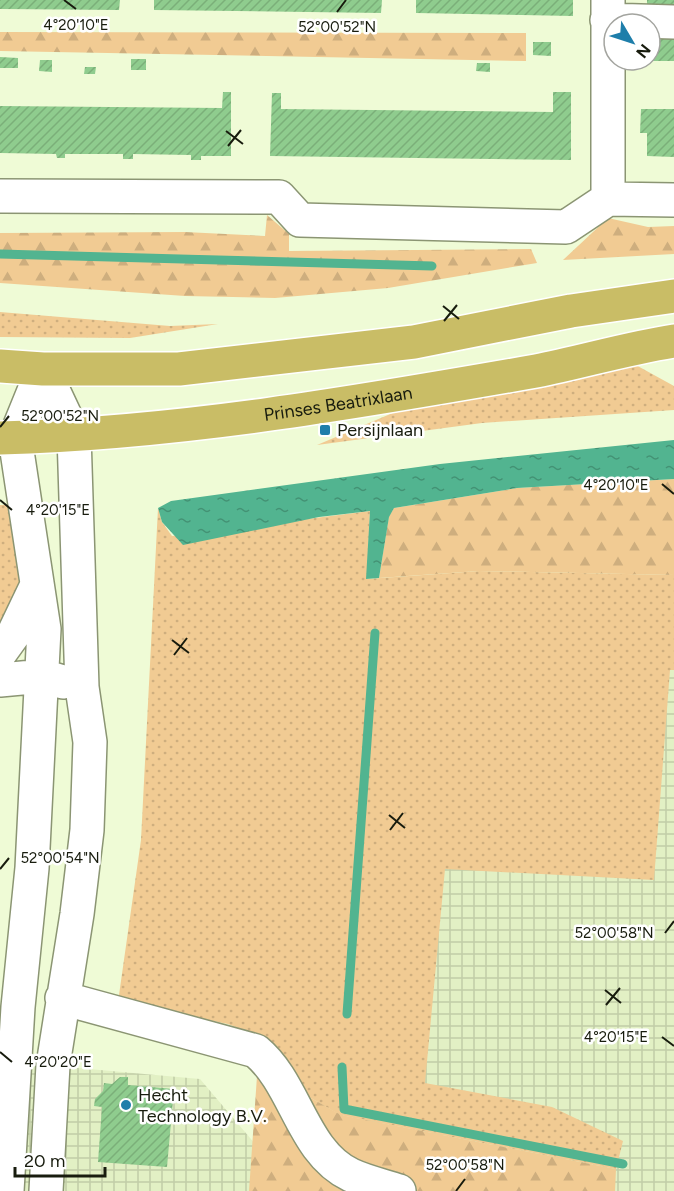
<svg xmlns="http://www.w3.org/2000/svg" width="674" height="1191" font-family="Figtree,sans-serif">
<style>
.industrial{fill:url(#industrial-grid)}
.grass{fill:url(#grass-dots)}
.forest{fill:url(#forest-firs)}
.water{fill:url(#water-ripples)}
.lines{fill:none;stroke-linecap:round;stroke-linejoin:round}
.stream{stroke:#52b490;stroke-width:9}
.building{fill:url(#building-hatch)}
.minor-casing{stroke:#8b9573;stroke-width:36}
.major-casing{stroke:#fff;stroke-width:36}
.minor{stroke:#fff;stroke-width:33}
.major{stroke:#c9bd66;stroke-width:33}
.ticks{fill:none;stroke:#181c0e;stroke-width:2}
.poi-dot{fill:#1e7eaa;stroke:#fff;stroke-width:2}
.labels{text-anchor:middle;stroke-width:5;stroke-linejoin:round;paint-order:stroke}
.street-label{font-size:18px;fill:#181c0e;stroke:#fff}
.poi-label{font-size:18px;fill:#181c0e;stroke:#fff;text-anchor:start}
.ticks-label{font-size:15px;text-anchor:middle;fill:#181c0e;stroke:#fff;stroke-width:5;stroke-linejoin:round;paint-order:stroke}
</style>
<defs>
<pattern id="industrial-grid" width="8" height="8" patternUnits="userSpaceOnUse" patternTransform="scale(1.5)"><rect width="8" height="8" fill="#e2f0c4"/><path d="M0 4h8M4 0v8" fill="none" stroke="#c1cda7"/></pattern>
<pattern id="grass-dots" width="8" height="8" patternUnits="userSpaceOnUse" patternTransform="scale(1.5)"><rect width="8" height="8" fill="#f1cb93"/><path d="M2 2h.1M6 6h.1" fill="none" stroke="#ceae7e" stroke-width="1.8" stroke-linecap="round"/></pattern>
<pattern id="forest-firs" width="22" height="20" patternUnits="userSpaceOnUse" patternTransform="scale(1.5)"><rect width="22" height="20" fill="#f1cb93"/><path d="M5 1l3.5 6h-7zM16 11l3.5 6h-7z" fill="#ceae7e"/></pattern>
<pattern id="water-ripples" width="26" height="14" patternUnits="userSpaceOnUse" patternTransform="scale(1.5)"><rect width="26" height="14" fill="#52b490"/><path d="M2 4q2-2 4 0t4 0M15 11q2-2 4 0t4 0" fill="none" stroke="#439274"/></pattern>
<pattern id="building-hatch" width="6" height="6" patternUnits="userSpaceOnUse" patternTransform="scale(1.5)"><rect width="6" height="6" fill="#8fcc8e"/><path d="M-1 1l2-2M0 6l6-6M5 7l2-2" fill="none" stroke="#7baf79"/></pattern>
</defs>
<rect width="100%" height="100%" fill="#effbd6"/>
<path class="industrial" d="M375,624l299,3v564h-339z
M0,1061l200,18 95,112h-295z"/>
<path class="grass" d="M0,312l170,14 48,-2 -88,14 -130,-1z
M634,364l40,22v24l-192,13 -165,22 78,-33 138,-24z
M0,505h7c19,52 24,75 -7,124z
M158,508l4,14 10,14 198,-25 -3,68 112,-8 195,4v95h-4l-16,210 -209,-11 -20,214 127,24 71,34 -7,28 -276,-54 -36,-21 -56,-62 -20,-8 -110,-22 23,-162z"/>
<path class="forest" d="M0,32l526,1v28l-526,-10z
M267,215l22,19v17l242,-2 6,14 -149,25 -113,10 -90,-2 -185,-13v-50l185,-1 80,4z
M608,218l40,9 26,-1v28l-111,6z
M674,479v96l-195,-4 -100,7 10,-62 5,-8 123,-20z
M257,1076l31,9 53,30 275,54 -1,22h-366z"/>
<path class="water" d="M674,440v39l-157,9 -123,20 -5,9 -10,61 -13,1 4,-68 -51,6 -136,28 -21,-23 -4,-14 13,-7 269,-37z"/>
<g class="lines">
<path class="stream" d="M0,254l432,12
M347,1014l28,-381
M342,1067l2,42 279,55"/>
</g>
<path class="building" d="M0,0h120l-1,10 -119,-1z
M154,0h228l-1,13 -227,-3z
M416,0h157v16l-157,-3z
M647,0h27v4h-27z
M650,36h24v25h-24z
M533,42h18v14l-18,-1z
M0,57l18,1v10h-18z
M131,59h15v11h-15z
M40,60h12v12l-13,-1z
M477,63h13v9l-14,-1z
M85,67h11l-1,7h-11z
M223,92h8v64h-30v4h-10v-5l-58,-1v5h-10v-5h-58v4h-8l-1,-4 -56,-1v-47l222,2z
M553,92h18v68l-301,-4 2,-63h9v16l272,3z
M641,109h33v48l-27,-1v-23h-7z
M120,1077h8v8l46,4 -7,78 -69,-5 4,-55 -8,-1 1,-7 8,-8 1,-8 8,1z"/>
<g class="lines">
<defs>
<path id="minor" d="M608,0v199
M607,20l67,2
M0,196l279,1 21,23 266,7 42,-28 66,1
M43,369l31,66 8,252 8,55 -3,88 -10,84 -24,151 -7,126
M0,653l13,-18 24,-50
M0,680l43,-4 20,6
M62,998l194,53c40,33 46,101 95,124 15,7 33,11 48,16
M7,1191l11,-184 14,-139 12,-239 -29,-191 28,-69"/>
<g id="major">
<path d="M0,366l43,3h136l235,-27 157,-31 103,-15"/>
<path id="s1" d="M0,438c180,-5 359,-36 536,-67 46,-9 92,-23 138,-30"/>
</g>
</defs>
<use href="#minor" class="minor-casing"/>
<use href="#major" class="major-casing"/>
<use href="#minor" class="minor"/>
<use href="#major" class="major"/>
</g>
<path class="ticks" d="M64,0l12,9M337,12l9,-12M226,131l17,13M228,146l13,-16M443,306l16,13M444,321l13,-16M0,427l9,-11M662,484l12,10M0,500l12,10M172,640l17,13M174,655l13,-17M389,815l16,13M390,830l13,-17M0,869l9,-11M665,933l9,-12M605,990l16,13M606,1005l14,-17M662,1037l12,9M0,1052l12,10M456,1191l9,-12"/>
<g class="poi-dot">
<rect x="319" y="424" width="12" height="12" rx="3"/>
<circle cx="126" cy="1105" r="6"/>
</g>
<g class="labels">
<g class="street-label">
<text dy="6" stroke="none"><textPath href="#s1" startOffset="340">Prinses Beatrixlaan</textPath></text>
</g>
<g class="poi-label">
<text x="337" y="436">Persijnlaan</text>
<text x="138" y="1101">Hecht<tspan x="138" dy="21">Technology B.V.</tspan></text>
</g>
</g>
<g class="ticks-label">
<text x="76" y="30">4°20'10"E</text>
<text x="337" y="32">52°00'52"N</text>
<text x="60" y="421">52°00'52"N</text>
<text x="616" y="490">4°20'10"E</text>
<text x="58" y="515">4°20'15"E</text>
<text x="60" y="863">52°00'54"N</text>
<text x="614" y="938">52°00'58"N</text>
<text x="616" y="1042">4°20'15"E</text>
<text x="58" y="1067">4°20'20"E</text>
<text x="465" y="1170">52°00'58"N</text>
</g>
<g transform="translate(632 42) rotate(129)"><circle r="28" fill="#ffffff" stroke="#a3a49f" stroke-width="1.5"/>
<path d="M0-4.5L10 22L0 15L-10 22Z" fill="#1e7eaa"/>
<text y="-9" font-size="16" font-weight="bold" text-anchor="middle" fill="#181c0e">N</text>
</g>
<path d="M15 1167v9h90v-9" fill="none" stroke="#181c0e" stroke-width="3"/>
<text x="24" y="1167" font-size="18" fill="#181c0e" stroke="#ffffff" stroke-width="4.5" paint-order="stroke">20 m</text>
</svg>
